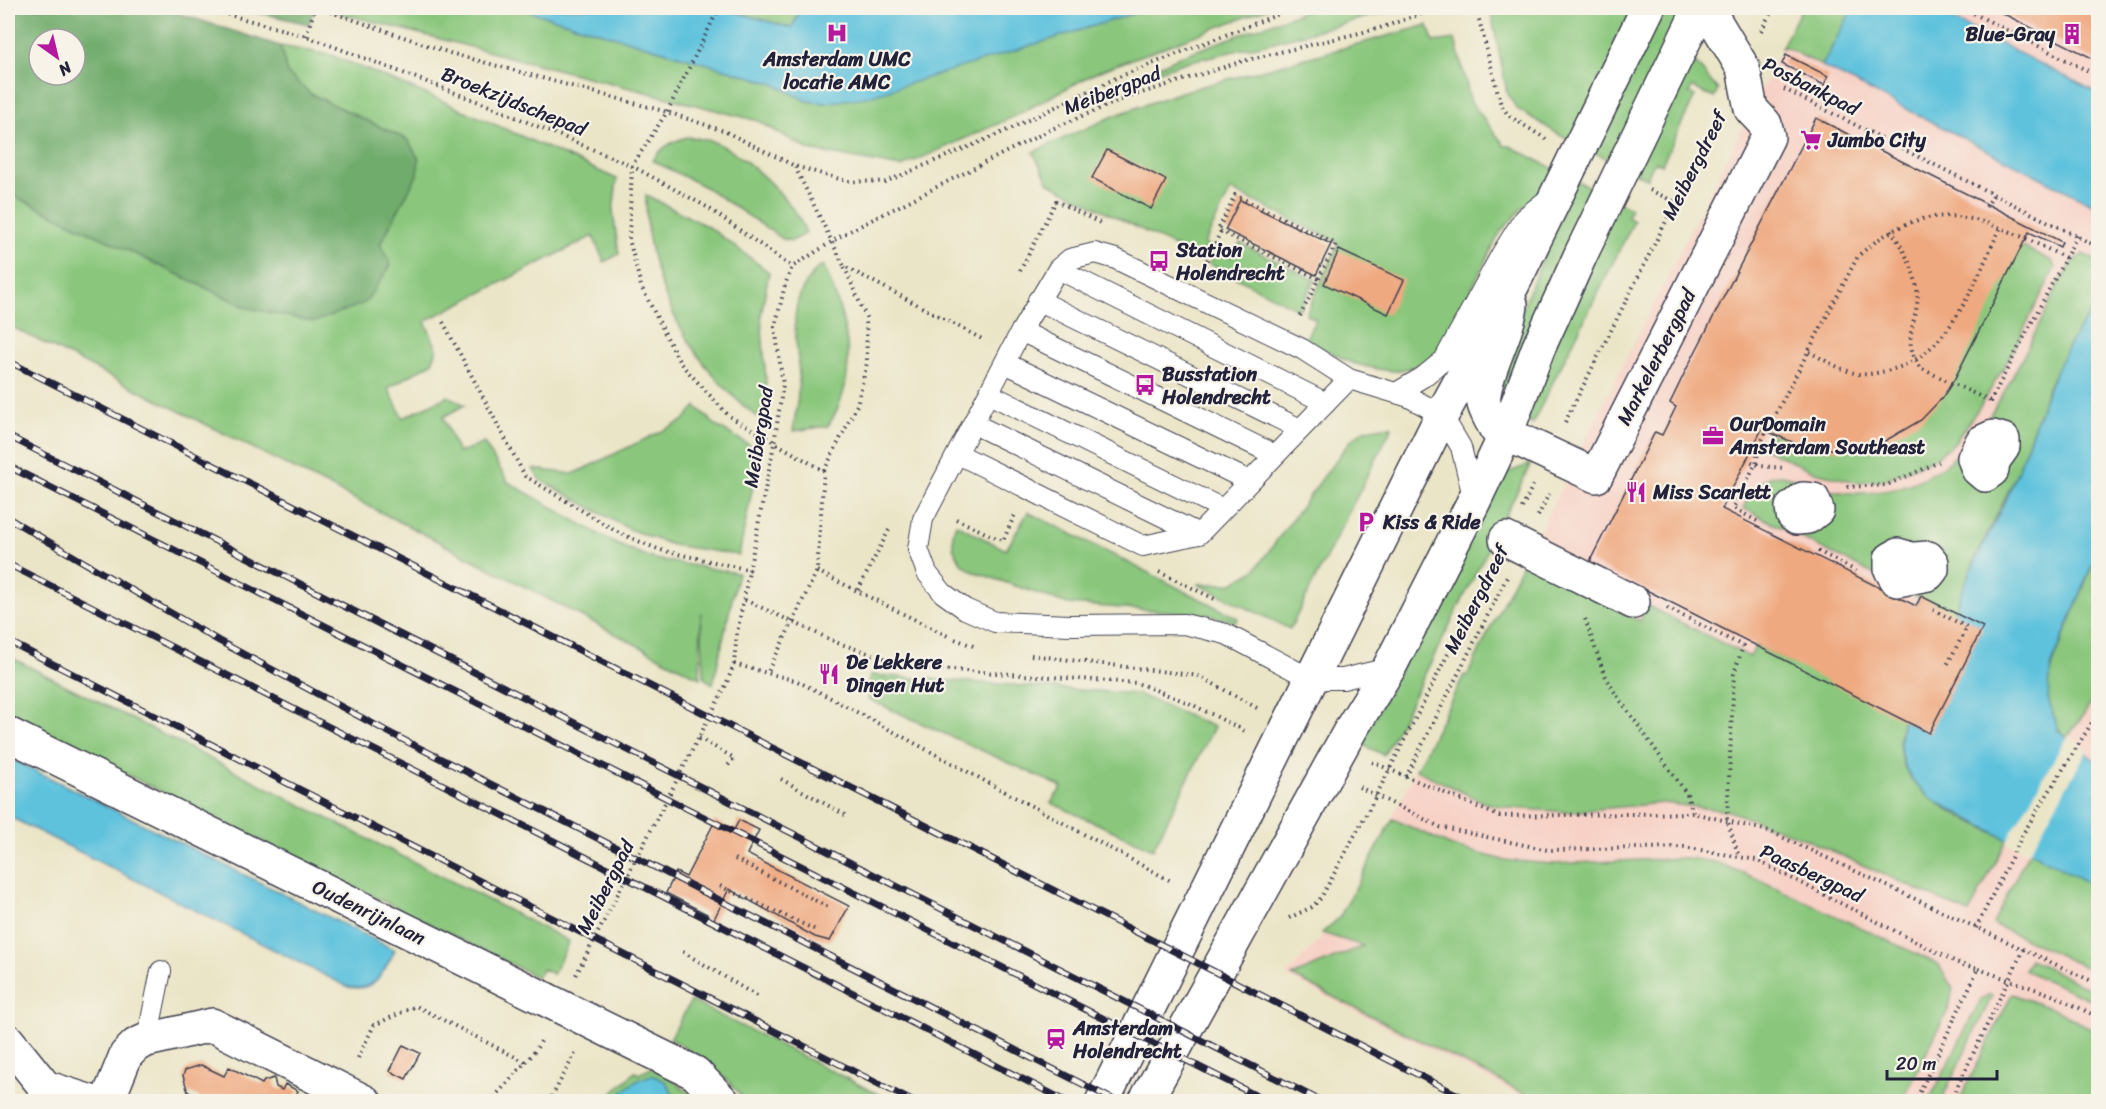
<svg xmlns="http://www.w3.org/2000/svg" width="2106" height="1109" font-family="Sriracha,sans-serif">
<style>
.built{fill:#f7d1c6}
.green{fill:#8ac77d;stroke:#56745c;stroke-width:1.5}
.forest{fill:#6fac6c;stroke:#486754;stroke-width:1.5;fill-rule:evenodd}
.water{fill:#5fc2dd;stroke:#40728c;stroke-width:1.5}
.pier{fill:#ebe5c7}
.building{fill:#efa980}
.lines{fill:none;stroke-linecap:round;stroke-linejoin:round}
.lane-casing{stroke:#403f50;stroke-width:22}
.street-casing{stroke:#403f50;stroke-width:36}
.secondary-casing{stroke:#403f50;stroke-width:36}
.path{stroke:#403f50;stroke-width:4;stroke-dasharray:1.5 4.5;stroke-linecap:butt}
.lane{stroke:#fff;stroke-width:20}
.street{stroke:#fff;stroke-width:33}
.secondary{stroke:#fff;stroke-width:33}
.rail-casing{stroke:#22223b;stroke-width:7}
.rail{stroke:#f7f3e8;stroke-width:4.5;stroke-dasharray:14;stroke-linecap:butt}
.street-bridge-casing{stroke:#403f50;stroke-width:36;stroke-linecap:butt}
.street-bridge{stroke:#fff;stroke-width:33}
.labels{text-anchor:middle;stroke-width:4.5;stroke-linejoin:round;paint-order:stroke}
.poi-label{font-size:20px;font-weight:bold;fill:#22223b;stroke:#f7f3e8;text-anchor:start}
.street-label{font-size:20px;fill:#22223b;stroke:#f7f3e8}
</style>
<rect width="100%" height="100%" fill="#f7f3e8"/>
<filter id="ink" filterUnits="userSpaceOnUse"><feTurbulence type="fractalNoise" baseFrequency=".0167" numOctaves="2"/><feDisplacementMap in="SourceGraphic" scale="12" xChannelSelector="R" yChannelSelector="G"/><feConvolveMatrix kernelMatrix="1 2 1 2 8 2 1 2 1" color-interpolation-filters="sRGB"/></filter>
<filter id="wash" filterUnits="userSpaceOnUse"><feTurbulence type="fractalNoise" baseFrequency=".008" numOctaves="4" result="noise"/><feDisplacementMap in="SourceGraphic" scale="24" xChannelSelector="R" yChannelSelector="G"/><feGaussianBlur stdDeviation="1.35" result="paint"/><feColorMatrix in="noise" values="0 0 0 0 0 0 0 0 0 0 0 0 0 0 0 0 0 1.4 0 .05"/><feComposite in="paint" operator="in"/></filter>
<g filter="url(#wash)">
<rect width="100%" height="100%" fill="#ebe5c7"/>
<path class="built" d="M1802,8h296v1093h-567l-245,-125 53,-58 12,-19 113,-224 3,1z"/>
<path class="green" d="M320,8h198l255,75 34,18 17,2 42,-7 285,-88h118l-172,64 -84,45 -112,50 -92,-17 -51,-29z
M741,8h56l2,4 -7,16 -53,-15z
M1313,8h88l-131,35 -84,19 -65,22 60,-28z
M1490,8h148l-67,134 -55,-34 -9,-16z
M1663,8h26l-75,154 -23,-11z
M1802,8h51l-31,58 -37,-19 -4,1z
M1428,25l5,17 22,-3 16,63 34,44h5l48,25 -57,60 -58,113 -7,12 -8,5 -17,7 -17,3 -17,-2 -25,-6 -47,-23 11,-21 -10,-5 33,-71 -108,-53 -27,54 6,3 -7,14 -154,-78 -16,-31 83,-37 65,-23z
M280,46l51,9 114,47 172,77 -4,33 6,42 -15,8 -11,-26 -168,85 12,28 -5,14 -44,25 15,30 45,-22 17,9 -22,12 15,36 26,-10 24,39 108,62 38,15 84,14 -25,111 -9,-6 -3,-66 -1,66 -286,-149 -406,-204v-132l240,115 132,-63 37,-70 -9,-35 -97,-46 -24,-21z
M1690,56l28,34 -4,8 -22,-11 -3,6 6,3 -33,68 -7,-3 -8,17 -14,-6z
M687,137c12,1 26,3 36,9 28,15 72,57 83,87l-14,8 -9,-2 -78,-52 -52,-26c7,-14 20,-20 34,-24z
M1575,180l25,12 -96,203 -5,-12 2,-23z
M646,195l64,33 59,44 -8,43 5,67 -3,34 -4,2c-68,-51 -115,-137 -113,-223z
M1617,201l14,7 -4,9 7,4 -102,203 -5,-2 20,-69z
M2005,238l47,23 3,7 -49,96 -25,41 -27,38 -19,15 -51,22 -28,2 -41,-10 -50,-23 23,-47z
M1240,243l75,37 -16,30 -90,-46 7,-14 16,7z
M2083,254l15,7v40l-29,44 -20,40 -32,88 -41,84 -22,56 -39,-6 5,-9 -177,-90c8,-14 13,-27 30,-32 13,-4 31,7 44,11 42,13 90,5 126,-21 46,-32 76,-102 101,-151 10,-20 19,-47 39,-61z
M820,266h4c23,54 38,108 4,160l-35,5c3,-19 6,-36 6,-56 -2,-45 -15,-73 21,-109z
M696,406l20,20 44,25 -21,104 -67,-10 -43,-16 -89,-49 -7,-11 40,5 110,-53z
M1384,427h8l-102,202 -92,-45h33l24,-14 95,-129 14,-11z
M1531,464l-147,291 -23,-11 142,-270z
M1028,512l210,106 -2,4 -32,-8 -136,-10 -96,-33 -11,-8 -8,-16v-15l3,-8 50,26z
M2098,550v144l-31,44c-37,-34 -11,-81 4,-119 9,-23 18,-46 27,-69z
M1523,562l117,59 8,-15 102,51 6,-12 148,73c-25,70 55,97 103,121l-38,74 -164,-74 -76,-28 -67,-8 -95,9 -55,-4 -27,-5 -69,-33 48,-95 3,1z
M8,656l561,285 -16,33 -10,-5 -6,8 -529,-261z
M870,675l267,19 77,33 -61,122 -102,-46 11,-16 -194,-88z
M1393,819l61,28 50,13 48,4 133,-6 30,4 38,15 185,87 15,25 -4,19 -47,93h-363l-247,-125 71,-30 -41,-13 17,-15z
M2029,851l69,37v85l-105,-49z
M2030,959l68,34v10l-74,-33z
M1990,994l2,2 -51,105h-12l52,-102z
M2012,994l46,17 40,21v65l-4,4h-135z
M691,1001l201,100h-147c-21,-28 -45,-45 -75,-62z
M651,1068l14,6 34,27h-23l-10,-19 -43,9 -5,10 -15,1 32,-30 4,2z"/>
<path class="forest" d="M8,8h154l118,38 7,27 24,21 97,46 11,19 -2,16 -37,69 11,21 -26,38 -51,19 -66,-14 -240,-115zM39,39h36v36h-36z
M238,8h77l-6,16z"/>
<path class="water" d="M518,8h203l71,20 7,-16 -2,-4h354l-285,89 -42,6 -17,-2 -35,-18z
M1853,8h77l168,85v114l-276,-141z
M2098,301v249l-47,117 -3,31 10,32 40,33v125l-166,-89c-28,-21 -37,-45 -29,-79l24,12 48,-91 -21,-28c14,-43 37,-80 55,-121 18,-42 31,-86 50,-128l10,-19z
M8,757l387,193c-11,21 -19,43 -47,37l-340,-171z
M652,1075l14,7 10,19h-58c7,-15 18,-21 34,-26z"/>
<path class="pier" d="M2068,735l19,16 -59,103 -22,-12z"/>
<g id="blocks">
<path class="building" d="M1992,8h106v53z
M1786,55l42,21 -4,9 -42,-21z
M1816,118l246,124 -2,5 -31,-15 -75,148 -12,18 -21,22 -36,21 -46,9 -40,-5 -37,-16 -40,80 194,97 5,-10 62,31 -54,106 -338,-171v-3l64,-127 7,3 14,-28 -6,-4 17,-35z
M1107,150l59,30 -15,29 -59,-31z
M1240,200l91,44 -15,31 -91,-45z
M1339,250l65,30 -16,34 -64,-30z
M739,820l20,10 -12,24 102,52 -19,35 -15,-4 -86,-48 -17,34 -8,-5 3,-4 -41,-21 10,-21 10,5 29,-56 19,9z
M403,1045l17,8 -14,26 -16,-8z
M201,1065l23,11 5,-9 33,17 2,-3 10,-3 2,9 6,3 3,-6 13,7 -5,11h-96l2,-5 -11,-5 -5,-16 2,-6z"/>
</g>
</g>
<g filter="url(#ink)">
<use href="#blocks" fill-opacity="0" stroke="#403f50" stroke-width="1.5"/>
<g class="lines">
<defs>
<path id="lane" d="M1058,269l268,134
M1038,300l262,129
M1021,331l254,124
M1005,363l244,118
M1396,393l27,-16 21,-17 58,-107 22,-35 24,-19
M989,394l234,115
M974,424l225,110
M958,454l185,92 56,-12 150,-155
M1389,668l-46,11h-32l-85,-45 -42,-10 -114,1 -75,-3 -30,-13 -22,-16 -16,-20 -9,-24 5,-30 98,-188 37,-62 12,-10 25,-6 21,6 186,90 47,30 60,18 33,18 19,32 13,54
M147,1040l14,-69"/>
<path id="street" d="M1511,304c-1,27 -31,76 -27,100 2,8 8,18 12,25l100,47 172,-339 -3,-13 -14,-15 -8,-41 -36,-60
M1993,437l10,3v7l-10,14 -1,9 -7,5 -7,-6 -4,-11 8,-16z
M1803,499l10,1 4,10 -9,7 -11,1 -4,-3 -1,-7z
M1506,539l127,63
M1898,555l7,2 4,7 6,-5 13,-1 4,5v6l-4,5 -31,6 -6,-10v-11z
M8,734l537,265
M8,1041l37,46 46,15
M648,1050l47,23 28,29
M107,1102l19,-47 10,-10 11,-5 65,-15 153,77"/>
<path id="secondary" d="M1102,1102l340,-687 70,-129 136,-278
M1145,1102l206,-373 38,-61 85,-167 32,-67 32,-85 43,-95 119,-246"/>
</defs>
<use href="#lane" class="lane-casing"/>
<use href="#street" class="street-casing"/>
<use href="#secondary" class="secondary-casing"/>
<path class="path" d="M204,8l102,28 181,69 145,61 75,41 85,60
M319,8l131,45 217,59 57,19 71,35 51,15 39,1 114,-48 117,-56 178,-70
M719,8l-52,104 -35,54 -3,73 12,47 39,77 49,53 95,55 -7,100 -50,103
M1476,8l25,97 8,11 37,23
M1963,8l135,68
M1761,31l12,-23
M306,36l9,-28
M1784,89l314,158
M795,167l49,99 140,74
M1650,190l25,12
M1986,207l8,-13
M1891,230c13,20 30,50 26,75 -5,27 -13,36 3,63l70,33
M1020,271l36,-70 44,22
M1202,271l19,-40
M1300,316l36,-72 -101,-49 -17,35 101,49
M443,322l82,154 94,57 41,17 90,20
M1809,352c14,7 30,17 45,21 10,3 22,0 32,-2 66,-14 88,-91 115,-144
M1990,402l87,-166
M1565,422l153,-304
M1746,459l14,7 25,2
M824,471l33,-66 10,-42 -1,-46 -22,-51
M1847,487l40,-2 52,-23
M1522,508l11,-23
M1538,516l11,-22
M956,519l47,22 12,-27
M1757,521l-24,-13 23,-45 3,-17 99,-190c75,-68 130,-36 208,2
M1818,551l38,20
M817,571l131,65
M1159,572l58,28
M858,590l33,-64
M745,600l93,43 72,24 227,16 52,20 58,29
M1667,608l76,38 -9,28 -7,145 12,38
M1933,610l34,17 -21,40
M1585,619l19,54 9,17 74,104 6,19
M955,639l21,8
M1031,655l168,21 58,32
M734,664l63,17 30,15 344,185
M699,738l35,20 -8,10
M1372,762l127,54 194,-3 76,18 329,153
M1406,777l101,-200
M781,779l66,37
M1359,787l81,40 108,23 136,-3 72,13 204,104 18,5 -63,133
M735,859l95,49
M720,886l98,45
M1289,918l23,-11 9,-9 55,-102 114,-225
M1976,928l48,-96 74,-119
M683,952l77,46
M1978,969l77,27 43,21
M576,975l150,-290 8,-21 3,-31 37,-189 9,-59 -8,-58 10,-42 7,-18 52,-33 142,-72 70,-35 70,-29 117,-37 137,-33 59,-20
M358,1058l16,-33 42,-19 109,56
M490,1102l43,-48 10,-16
M549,1102l27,-50
M1950,1102l74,-154"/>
<use href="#lane" class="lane"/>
<use href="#street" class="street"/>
<use href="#secondary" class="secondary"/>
<defs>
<path id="rail" d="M8,361l1464,741
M8,436l1315,666
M8,466l1261,636
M8,518l211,123 173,93 726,368
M8,564l1060,538
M8,641l906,461"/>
</defs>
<use href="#rail" class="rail-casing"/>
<use href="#rail" class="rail"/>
<defs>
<path id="street-bridge" d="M545,999l103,51"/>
</defs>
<use href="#street-bridge" class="street-bridge-casing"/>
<use href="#street-bridge" class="street-bridge"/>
</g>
</g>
<defs>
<symbol id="hospital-bare" viewBox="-9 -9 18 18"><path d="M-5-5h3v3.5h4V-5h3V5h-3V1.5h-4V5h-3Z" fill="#b5179e" stroke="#f7f3e8" stroke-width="2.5" paint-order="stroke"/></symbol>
<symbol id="building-bare" viewBox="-9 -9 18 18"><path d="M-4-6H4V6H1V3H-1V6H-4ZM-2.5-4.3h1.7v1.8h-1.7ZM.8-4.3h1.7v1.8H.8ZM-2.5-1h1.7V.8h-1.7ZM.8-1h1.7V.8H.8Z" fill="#b5179e" stroke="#f7f3e8" stroke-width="2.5" paint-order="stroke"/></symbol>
<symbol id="supermarket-bare" viewBox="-9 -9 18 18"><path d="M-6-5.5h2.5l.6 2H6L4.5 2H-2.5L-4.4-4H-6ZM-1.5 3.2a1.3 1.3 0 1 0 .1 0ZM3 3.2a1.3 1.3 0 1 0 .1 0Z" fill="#b5179e" stroke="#f7f3e8" stroke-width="2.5" paint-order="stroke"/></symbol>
<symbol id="bus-bare" viewBox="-9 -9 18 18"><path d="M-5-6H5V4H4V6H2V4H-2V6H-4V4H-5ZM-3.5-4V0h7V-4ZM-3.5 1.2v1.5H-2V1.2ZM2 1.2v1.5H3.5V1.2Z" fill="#b5179e" stroke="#f7f3e8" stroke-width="2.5" paint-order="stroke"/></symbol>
<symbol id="office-bare" viewBox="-9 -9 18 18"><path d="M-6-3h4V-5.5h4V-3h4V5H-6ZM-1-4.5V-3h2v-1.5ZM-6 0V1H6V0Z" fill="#b5179e" stroke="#f7f3e8" stroke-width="2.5" paint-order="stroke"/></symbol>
<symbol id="restaurant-bare" viewBox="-9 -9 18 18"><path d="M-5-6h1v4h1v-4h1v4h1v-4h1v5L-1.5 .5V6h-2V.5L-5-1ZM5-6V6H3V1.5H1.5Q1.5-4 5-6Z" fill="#b5179e" stroke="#f7f3e8" stroke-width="2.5" paint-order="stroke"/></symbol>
<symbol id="parking-bare" viewBox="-9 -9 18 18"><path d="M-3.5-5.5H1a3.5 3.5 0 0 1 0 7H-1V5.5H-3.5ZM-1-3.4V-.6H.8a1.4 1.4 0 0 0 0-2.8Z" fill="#b5179e" stroke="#f7f3e8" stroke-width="2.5" paint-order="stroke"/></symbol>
<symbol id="station-bare" viewBox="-9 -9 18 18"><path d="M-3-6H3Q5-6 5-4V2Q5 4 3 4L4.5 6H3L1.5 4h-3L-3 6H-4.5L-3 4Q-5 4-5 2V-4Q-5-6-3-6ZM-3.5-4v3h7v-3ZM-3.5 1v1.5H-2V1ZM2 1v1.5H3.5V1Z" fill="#b5179e" stroke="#f7f3e8" stroke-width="2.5" paint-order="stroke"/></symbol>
</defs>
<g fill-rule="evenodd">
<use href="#hospital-bare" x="822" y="18" width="30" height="30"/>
<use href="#building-bare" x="2057" y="19" width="30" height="30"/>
<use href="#supermarket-bare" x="1796" y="125" width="30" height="30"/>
<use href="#bus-bare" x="1144" y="246" width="30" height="30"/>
<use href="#bus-bare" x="1130" y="370" width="30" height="30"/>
<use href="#office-bare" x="1698" y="421" width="30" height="30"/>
<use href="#restaurant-bare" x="1621" y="477" width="30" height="30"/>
<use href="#parking-bare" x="1351" y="507" width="30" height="30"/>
<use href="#restaurant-bare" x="814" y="659" width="30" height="30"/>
<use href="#station-bare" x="1041" y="1024" width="30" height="30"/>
</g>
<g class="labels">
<g class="poi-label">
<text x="2055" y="41" text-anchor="end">Blue-Gray</text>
<text x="837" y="66" text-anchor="middle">Amsterdam UMC<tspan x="837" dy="23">locatie AMC</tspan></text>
<text x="1828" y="147">Jumbo City</text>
<text x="1176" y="257">Station<tspan x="1176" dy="23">Holendrecht</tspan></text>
<text x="1162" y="381">Busstation<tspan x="1162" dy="23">Holendrecht</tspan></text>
<text x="1730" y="431">OurDomain<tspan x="1730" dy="23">Amsterdam Southeast</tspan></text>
<text x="1653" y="499">Miss Scarlett</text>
<text x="1383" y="529">Kiss &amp; Ride</text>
<text x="846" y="669">De Lekkere<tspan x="846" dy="23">Dingen Hut</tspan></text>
<text x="1073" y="1035">Amsterdam<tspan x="1073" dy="23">Holendrecht</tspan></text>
</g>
<g class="street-label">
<text transform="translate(1811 86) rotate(27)" y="7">Posbankpad</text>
<text transform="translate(1112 90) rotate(-21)" y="7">Meibergpad</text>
<text transform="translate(514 101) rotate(22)" y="7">Broekzijdschepad</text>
<text transform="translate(1694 165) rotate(-63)" y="7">Meibergdreef</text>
<text transform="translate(1656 357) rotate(-63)" y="7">Markelerbergpad</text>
<text transform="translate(758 437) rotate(-81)" y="7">Meibergpad</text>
<text transform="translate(1476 599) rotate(-63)" y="7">Meibergdreef</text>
<text transform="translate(1812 873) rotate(25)" y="7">Paasbergpad</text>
<text transform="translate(605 887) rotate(-63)" y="7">Meibergpad</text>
<text transform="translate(369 912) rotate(26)" y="7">Oudenrijnlaan</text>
</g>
</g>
<rect width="2106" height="1109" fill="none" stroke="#f7f3e8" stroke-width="30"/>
<g transform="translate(57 57) rotate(146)"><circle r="28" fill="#f7f3e8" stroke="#a29fa3" stroke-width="1.5"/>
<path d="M0-4.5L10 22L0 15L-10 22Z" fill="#b5179e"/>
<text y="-9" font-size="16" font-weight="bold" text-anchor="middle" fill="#22223b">N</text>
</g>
<path d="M1887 1070v9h110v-9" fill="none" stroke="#22223b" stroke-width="3"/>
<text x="1896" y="1070" font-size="18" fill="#22223b" stroke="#f7f3e8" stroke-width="4.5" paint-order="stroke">20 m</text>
</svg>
